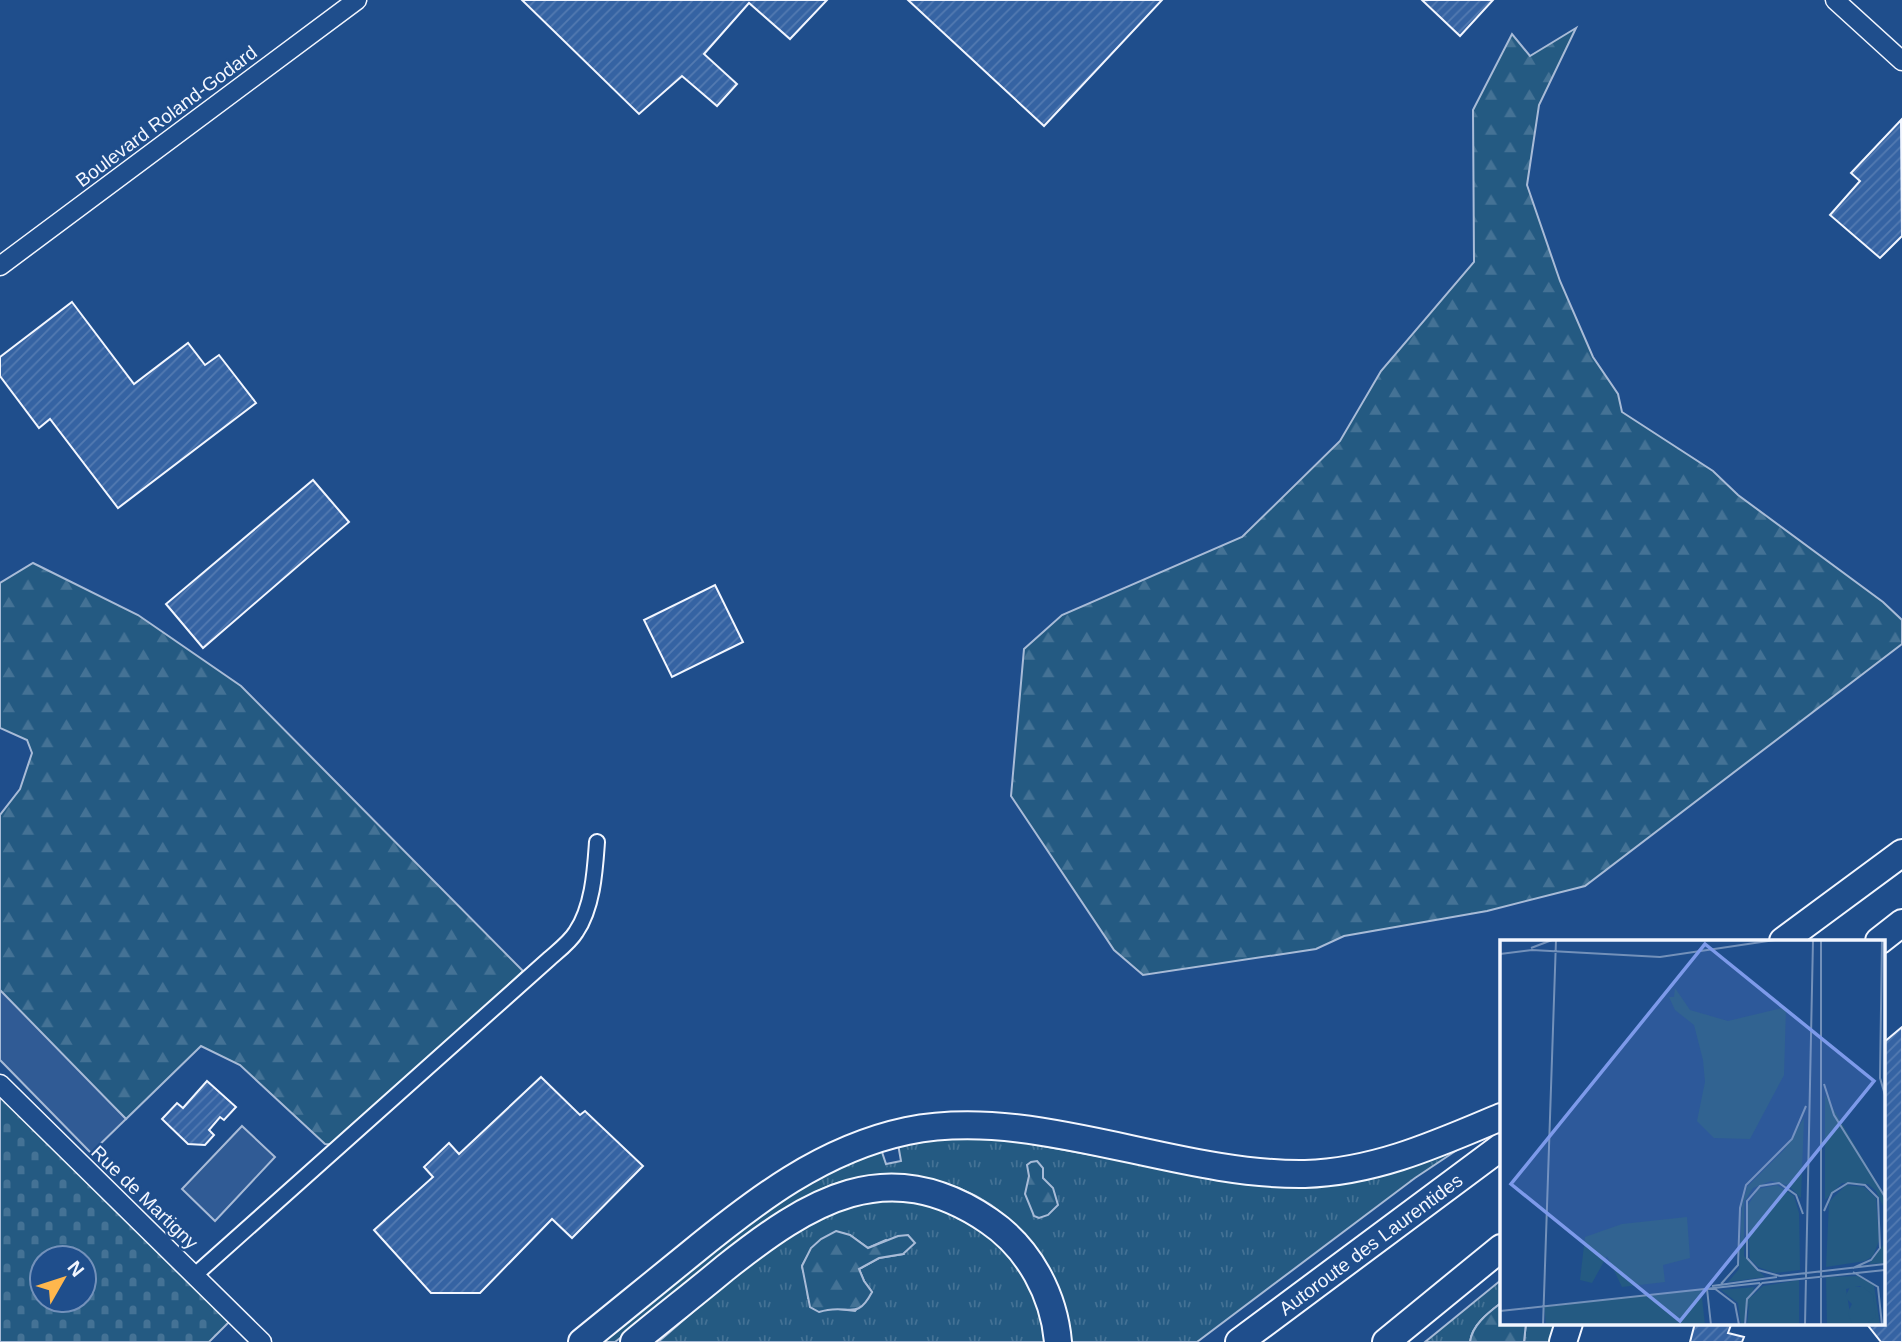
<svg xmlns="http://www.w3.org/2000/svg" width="1902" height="1342" font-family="Arial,sans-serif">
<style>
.grass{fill:url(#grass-tufts);stroke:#a8bbd7;stroke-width:2;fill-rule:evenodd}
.forest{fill:url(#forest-firs);stroke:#a8bbd7;stroke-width:2}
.cemetery{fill:url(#cemetery-stones);stroke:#a8bbd7;stroke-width:2;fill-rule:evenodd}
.parking{fill:#305b95;stroke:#a8bbd7;stroke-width:2}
.building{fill:url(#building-hatch);stroke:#f2f6ff;stroke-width:2}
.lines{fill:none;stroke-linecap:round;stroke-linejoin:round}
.minor-casing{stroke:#f2f6ff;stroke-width:18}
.tertiary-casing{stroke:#f2f6ff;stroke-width:21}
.motorway-casing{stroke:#f2f6ff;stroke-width:30}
.minor{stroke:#1f4e8c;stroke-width:14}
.tertiary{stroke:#1f4e8c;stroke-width:18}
.motorway{stroke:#1f4e8c;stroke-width:26}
.labels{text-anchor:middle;stroke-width:5;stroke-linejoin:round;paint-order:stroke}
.street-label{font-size:19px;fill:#f2f6ff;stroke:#1f4e8c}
.inset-road{fill:none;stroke:#7391ba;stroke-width:2}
.view{fill:#7d9aea;fill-opacity:0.15;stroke:#7d9aea;stroke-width:3.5}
.inset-edge{fill:none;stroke:#f2f6ff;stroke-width:3.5}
</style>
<defs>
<pattern id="grass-tufts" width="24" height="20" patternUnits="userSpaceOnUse" patternTransform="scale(1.75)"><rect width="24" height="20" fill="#245a82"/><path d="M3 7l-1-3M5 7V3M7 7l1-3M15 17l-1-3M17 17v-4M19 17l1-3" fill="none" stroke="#447295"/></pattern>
<pattern id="forest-firs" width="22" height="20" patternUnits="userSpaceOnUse" patternTransform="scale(1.75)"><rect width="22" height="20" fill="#245a82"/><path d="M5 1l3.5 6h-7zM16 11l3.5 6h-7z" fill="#447295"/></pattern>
<pattern id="cemetery-stones" width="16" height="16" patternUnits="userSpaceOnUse" patternTransform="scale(1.75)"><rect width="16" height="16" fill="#245a82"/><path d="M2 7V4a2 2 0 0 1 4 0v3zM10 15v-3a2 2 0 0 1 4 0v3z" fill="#447295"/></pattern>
<pattern id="building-hatch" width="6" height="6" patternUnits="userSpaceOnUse" patternTransform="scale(1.75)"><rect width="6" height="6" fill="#3563a3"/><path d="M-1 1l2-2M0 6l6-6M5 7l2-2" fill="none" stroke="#537ab1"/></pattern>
</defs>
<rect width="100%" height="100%" fill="#1f4e8c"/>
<path class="grass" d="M979,1137l32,3 222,41 224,-31 -42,28 -218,164h-126c-1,-26 -11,-53 -24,-76 -42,-73 -125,-107 -206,-84 -18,5 -33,14 -49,23l-177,137h-15l192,-153 89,-40 5,15 15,-3 -3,-17 22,-4z
M889,1199c36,1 65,15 95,34 6,4 13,7 18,12 25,24 38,64 45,97h-389c47,-39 131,-121 188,-136 14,-4 29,-5 43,-7zM850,1235l18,13 18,-8 17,14 -24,4 -20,11 5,12 8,11 -17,19 -25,-3 -22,-10 -1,-14 -5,-18c14,-27 19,-27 48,-31z
M1501,1280v23c-13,10 -29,22 -31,39h-45z
M1526,1323h31l-5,19h-28z"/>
<path class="forest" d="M1576,28l-37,77 -12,80 33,96 33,76 25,37 4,18 91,59 25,24 145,107 19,18v24l-317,242 -98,25 -143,25 -28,13 -173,26 -29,-25 -103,-154 13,-147 38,-34 180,-78 98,-96 41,-70 93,-109 -1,-152 39,-76 18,22z
M33,563l105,52 103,71 282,285 -183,174 -15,-1 -85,-79 -39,-19 -75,73 -126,-125v-179l20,-26 12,-36 -5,-13 -27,-12v-145z
M1037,1161l6,7v10l10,10 5,17 -10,10 -9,3 -5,-2 -9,-22 4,-18 -2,-11 4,-3z
M836,1231l14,4 18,13 30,-12 10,-1 7,8 -12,11 -24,4 -20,11 5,12 8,11c-16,31 -24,10 -53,20l-9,-5 -8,-41 9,-18 10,-9z
M1501,1303v20h25l-2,19h-54c2,-17 18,-29 31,-39z"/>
<path class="cemetery" d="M0,1091l232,228 -23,23h-209zM42,1258h42v42h-42z"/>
<path class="parking" d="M0,990l126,129 -35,34 -91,-93z
M242,1126l33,31 -60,64 -33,-32z"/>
<path class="building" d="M522,0h305l-37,39 -41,-36 -45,51 33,30 -20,22 -35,-30 -43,38z
M908,0h254l-118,126z
M1422,0h71l-33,36z
M1901,120l1,116 -22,22 -50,-43 30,-34 -9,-8z
M72,302l62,82 54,-41 17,22 14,-10 37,48 -138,105 -68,-89 -11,9 -39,-52v-19z
M313,480l36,42 -146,126 -37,-44z
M715,585l28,57 -71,35 -28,-57z
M1902,1027v315h-21l-15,-19h17v-280z
M541,1077l39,38 5,-4 58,55 -71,72 -20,-19 -72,74h-49l-57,-63 59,-53 -9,-10 25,-24 10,11z
M207,1081l29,26 -12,13 -4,-3 -11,13 5,5 -9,10 -17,-1 -26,-25 15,-16 6,5z
M1695,1323h28l8,2 -3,8 16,4 -2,5h-52z"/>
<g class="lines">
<defs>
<path id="minor" d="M195,1275l354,-316c9,-8 21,-17 27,-27 17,-25 19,-62 21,-90"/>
<path id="tertiary" d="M1835,0l67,61
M0,266l357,-266
M0,1084l262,258"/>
<g id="motorway">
<path d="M1783,941l119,-88"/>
<path d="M1879,941l23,-18"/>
<path d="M582,1342c36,-29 71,-58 107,-87 66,-54 133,-106 218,-124 128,-26 267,45 398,43 70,-2 132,-30 196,-57"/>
<path d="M634,1342c30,-25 61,-49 91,-74 83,-66 162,-117 264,-47 40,27 65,74 69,121"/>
<path id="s1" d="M1239,1342l262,-195"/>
<path d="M1386,1342l115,-94"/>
<path d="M1563,1342l6,-19"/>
</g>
</defs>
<use href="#minor" class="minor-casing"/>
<use href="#tertiary" class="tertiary-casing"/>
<use href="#motorway" class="motorway-casing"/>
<use href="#minor" class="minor"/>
<use href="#tertiary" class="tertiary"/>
<use href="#motorway" class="motorway"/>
</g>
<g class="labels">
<g class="street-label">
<text transform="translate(166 116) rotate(-37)" y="7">Boulevard Roland-Godard</text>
<text transform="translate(145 1197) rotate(44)" y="7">Rue de Martigny</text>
<text dy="7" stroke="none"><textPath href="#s1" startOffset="164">Autoroute des Laurentides</textPath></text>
</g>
</g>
<g transform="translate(1500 940)">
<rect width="385" height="385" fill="#1f4e8c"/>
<path d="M325,155l57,96 3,18v54l-16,1 14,-19v-39l-7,-15 -8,-7 -26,-1 -17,17zM304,178l-3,80 -13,-13 -17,-4 -18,7 -9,14v54l21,21 -37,5 11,-13 3,-64 5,-18 38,-38zM277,245l17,11 5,17 1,57 -25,3 -17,-6 -8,-8 -3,-52 11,-18zM346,245l18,2 12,11 3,43 -6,15 -8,5 -39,6 3,-65zM358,336l16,9 6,40 -12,-2 6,-8 -1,-20 -13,-9 -14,3 6,36h-25l-1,-48zM299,340v45h-52l3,-27 13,-12zM254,347l-11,38h-2l-3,-22 -17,-13z" fill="#245a82"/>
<path d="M175,48l15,22 38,11 58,-14 -2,68 -34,64 -36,-1 -17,-17 8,-39 -2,-22 -9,-35 -19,-15 -6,-13h5zM187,277l3,41 -27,7 2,17 -43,5 -15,-31 -15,27 -12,-3 5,-43 37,-13zM350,347h13l10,8 3,22 -8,5 7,3h-23l-4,-13 4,-8 -7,-7z" fill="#245a82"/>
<path d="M201,349l4,36h-159l-2,-18z" fill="#245a82"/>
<path class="inset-road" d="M321,0v385M382,0l-2,138 5,17M31,8l21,-8M0,14l32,-4 128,7 115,-17M324,144l10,31 51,82M324,271l8,-18 16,-10 17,2 13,13 2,50 -9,12 -18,8M353,332l25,15 4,38M280,336l105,-12M280,336l-22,-6 -11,-12v-57l13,-15 19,-3 17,12 7,19M262,343l123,-13M221,344l17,-19 2,-57 6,-23 46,-46 14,-33M212,346l65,-9M214,348l21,16 4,21M207,349l4,36M0,371l260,-28M43,385l13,-385M245,385l2,-26 15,-16M305,385l8,-385"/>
<path class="view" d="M205,4l169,137 -194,240 -169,-137z"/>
<rect width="385" height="385" class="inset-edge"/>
</g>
<g transform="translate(63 1279) rotate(51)"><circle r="33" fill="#1f4e8c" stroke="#7391ba" stroke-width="2"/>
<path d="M0-5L12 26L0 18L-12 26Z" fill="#ffb74d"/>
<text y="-10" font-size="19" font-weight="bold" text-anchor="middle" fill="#f2f6ff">N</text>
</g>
</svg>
